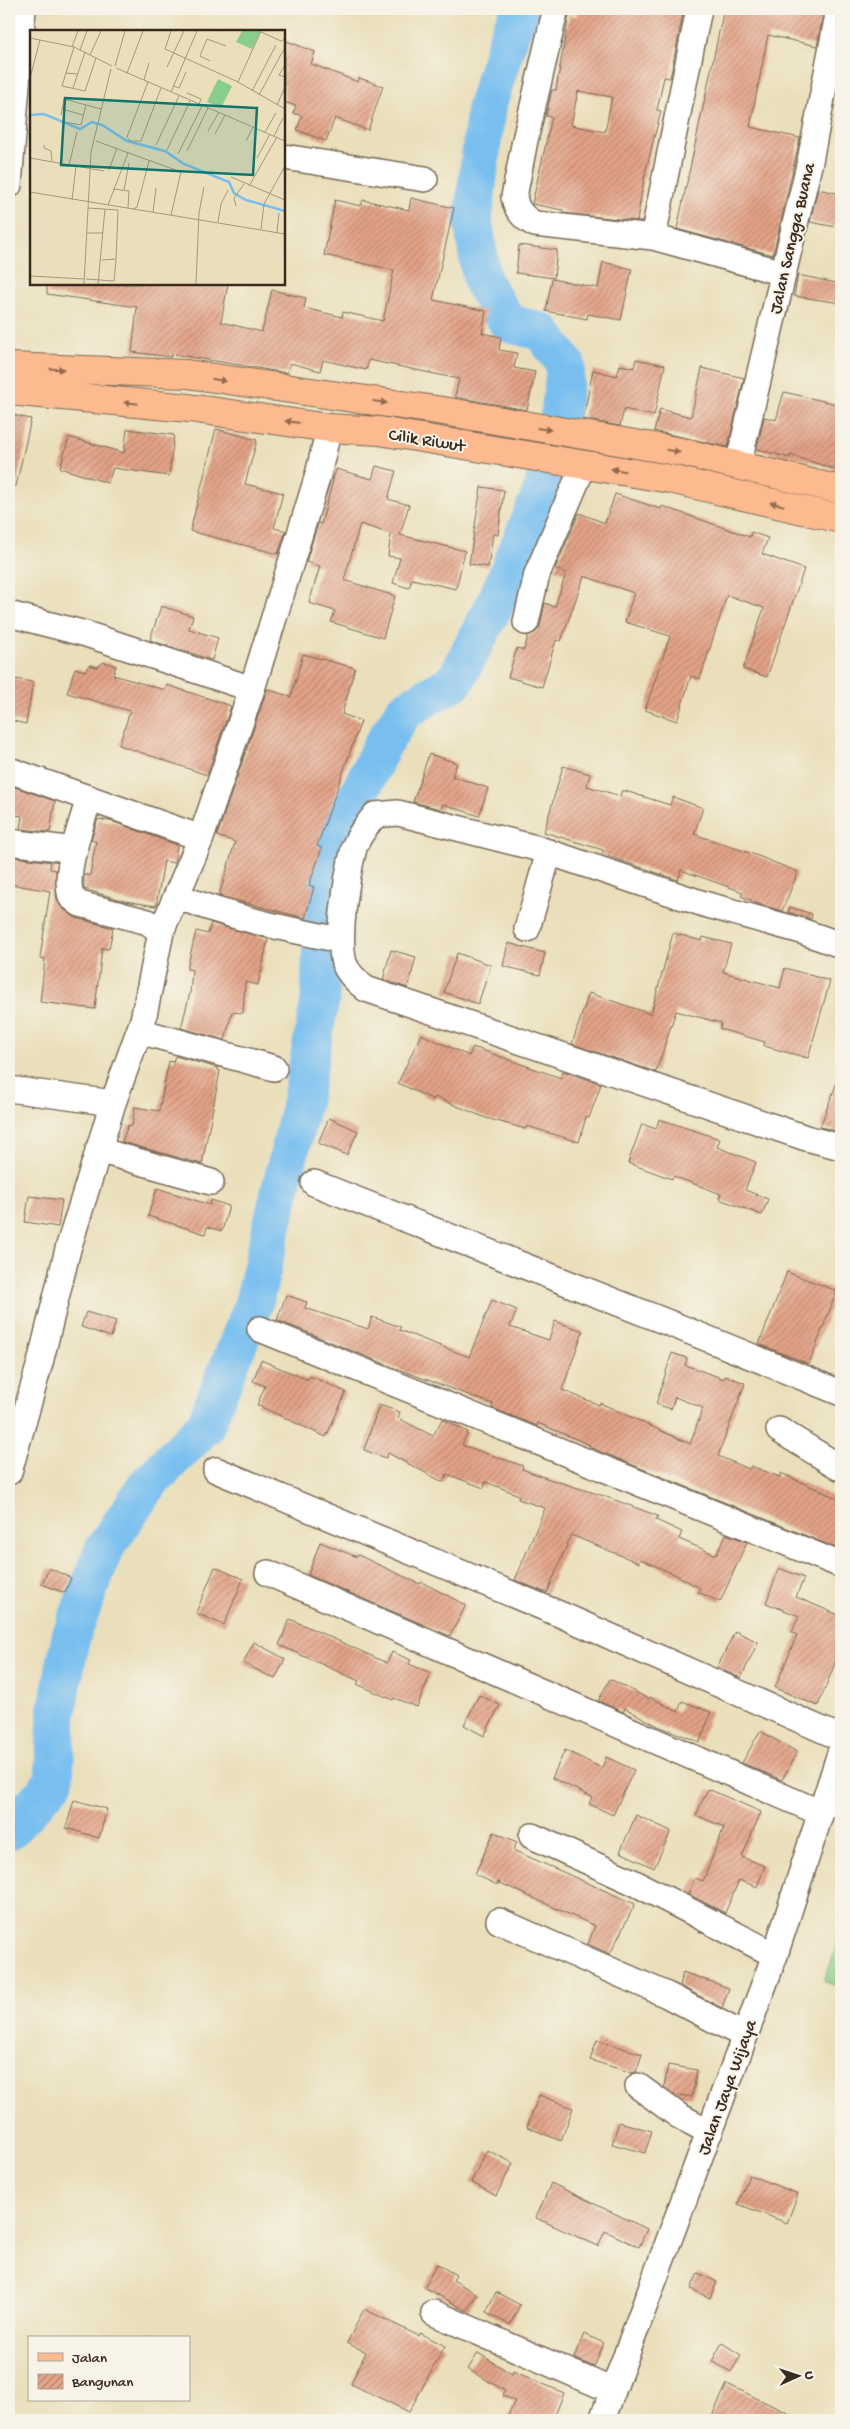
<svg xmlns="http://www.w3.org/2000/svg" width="850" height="2429" font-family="'Gochi Hand',sans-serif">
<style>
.pitch{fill:#86ce8a;stroke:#607c54}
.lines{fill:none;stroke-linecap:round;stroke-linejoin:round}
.river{stroke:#78bff0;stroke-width:39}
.building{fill:url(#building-hatch);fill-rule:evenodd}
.street-casing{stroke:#786955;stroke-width:28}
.primary-casing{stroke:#786955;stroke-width:30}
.street{stroke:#fff;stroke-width:25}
.primary{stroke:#fcba8e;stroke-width:28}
.oneway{fill:#926b50}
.labels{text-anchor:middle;stroke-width:4;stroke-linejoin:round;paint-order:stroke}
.street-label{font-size:18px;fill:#3b2a1e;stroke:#f7f3e8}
.inset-river{fill:none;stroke:#78bff0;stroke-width:2.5}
.inset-road{fill:none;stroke:#a4977c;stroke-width:1}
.view{fill:#0f766e;fill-opacity:0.15;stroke:#0f766e;stroke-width:2.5}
.inset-edge{fill:none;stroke:#3b2a1e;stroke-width:2.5}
</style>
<defs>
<pattern id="building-hatch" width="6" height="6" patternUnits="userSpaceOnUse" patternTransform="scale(1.25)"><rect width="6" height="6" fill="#e3a387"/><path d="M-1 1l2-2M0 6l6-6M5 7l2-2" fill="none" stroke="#b9856e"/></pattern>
</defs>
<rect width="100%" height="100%" fill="#f7f3e8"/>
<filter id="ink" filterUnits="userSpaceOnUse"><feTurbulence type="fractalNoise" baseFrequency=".02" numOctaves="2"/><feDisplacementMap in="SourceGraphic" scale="10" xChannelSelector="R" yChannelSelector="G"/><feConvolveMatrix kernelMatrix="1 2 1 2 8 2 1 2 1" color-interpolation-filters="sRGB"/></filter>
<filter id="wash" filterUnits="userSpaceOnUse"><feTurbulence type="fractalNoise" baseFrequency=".0096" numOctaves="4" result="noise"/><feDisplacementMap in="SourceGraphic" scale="20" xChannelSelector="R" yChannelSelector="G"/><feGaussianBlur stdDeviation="1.12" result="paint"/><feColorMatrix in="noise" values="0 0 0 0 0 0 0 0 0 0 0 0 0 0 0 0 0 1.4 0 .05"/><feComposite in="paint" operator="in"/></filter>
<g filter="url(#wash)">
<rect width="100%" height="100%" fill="#eadfba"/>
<path class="pitch" d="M841,1936v52l-17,-7z"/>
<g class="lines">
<path class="river" d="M9,1831l45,-49 3,-71 14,-75 33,-87 44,-65 57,-58 48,-120 48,-202 19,-104 3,-105 23,-74 35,-74 23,-36 51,-30 41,-79 46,-110 16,-64 8,-63 -24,-33 -34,-9 -26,-42 -9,-61 13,-111 23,-74 12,-26"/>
</g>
<g id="blocks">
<path class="building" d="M578,9h106l-14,69 -6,-1 -7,33 4,1 -16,62 -8,48 -74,-8v-3l-31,-6 20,-87 -6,-1 6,-26h4l13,-75 8,1zM578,91l34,6 -7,35 -34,-7z
M724,9l100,1 -7,36 -49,-11 -18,92 50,11 -27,117 -96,-26z
M284,40l31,12 -4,12 47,18 1,-4 24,8 -15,44 -33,-12 -9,23 -29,-11 5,-14 -9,-3 3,-7 -12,-4z
M818,189l23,5v34l-31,-6z
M411,198l43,10 -21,92 53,11 -4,22 19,4 -2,13 18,3 -3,15 21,4 -8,38 -72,-13 4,-18 -90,-19 -3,10 -43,-10 -3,11 -30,-8 -3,10 -115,-19 -1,3 -39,-5 5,-45 -90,-13v-10h181l-7,38 41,10 10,-42 34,8 -2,10 38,9 1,-5 40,9 11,-51 -70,-15 11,-55 26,6 2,-6 46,10z
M519,245l38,5 -3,28 -38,-5z
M603,262l29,7 -11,51 -33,-6 -1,5 -41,-8 6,-32 46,9z
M798,275l43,9v19l-47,-7z
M636,359l29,6 -11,51 -30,-7 -4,17 -37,-7 10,-49 24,6 3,-11 14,3z
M702,368l42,10 -16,69 -74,-16 6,-22 31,8z
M784,392l57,13v66l-51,-16v3l-33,-9 7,-32 12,3z
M9,414l22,5 -15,67 -7,-1z
M127,429l47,6 -5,41 -56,-8 -5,15 -48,-15 9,-31 55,16z
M216,429l41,11 -12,44 38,9 -9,35 12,3 -8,23 -88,-23z
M376,466l20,5 -8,28 21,6 -9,30 65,16 -9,38 -44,-10 -3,9 -16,-5 7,-25 -12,-2 3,-22 -31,-10 -16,56 51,16 -12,42 -52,-16 4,-11 -26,-8 11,-37 -14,-4 12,-39 3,1 15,-55 36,10z
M481,487l23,3 -6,45 -5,-1 -5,33 -19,-3z
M615,494l46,15 1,-3 88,31 1,-5 17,6 -6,16 42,15 -37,108 -24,-8 21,-61 -37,-13 -27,84 -9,-3 -14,45 -32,-11 25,-74 -45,-14 9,-29 -50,-17 -23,65 -5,-1 -14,47 -34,-10 9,-29 7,2 4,-14 8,-4 4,-6 5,-23 10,4 11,-34 -11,-4 24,-56 26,10z
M161,606l32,10 -4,13 29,9 -6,22 -62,-20z
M303,654l52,14 -13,46 19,7 -44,125 5,2 -13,37 5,2 -9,31 -86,-22 16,-54 -18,-6 50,-147 24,8z
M104,662l12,4 -3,9 52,15 2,-5 64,21 -24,69 -88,-30 11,-34 -63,-18 8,-25 10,3 4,-6 8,2z
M9,678l24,4 -7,42 -17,-4z
M429,754l28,9 -5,13 36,12 -9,28 -36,-12 -2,5 -28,-7z
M563,766l27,8 -3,12 33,10 2,-6 48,15 3,-8 30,11 -9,26 64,22 40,16 -16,39 -21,-6 -20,-9 2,-4 -62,-22 -3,10 -76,-26 1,-4 -59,-18z
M9,785l46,16 -5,31 -30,-3 2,-13 -13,-2z
M98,819l16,3 63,23 -3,18 -10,-2 -8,45 -31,-5 -41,-12v-14h6l6,-34 -5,-1z
M9,856l42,6 -1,7 6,1 1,29 5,9 14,10 37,10 -4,21 -7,-1 -7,61 -55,-7 5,-43 -5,-1 10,-67 -41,-7z
M790,907l22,7 -1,5 -23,-7z
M211,923l57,16 -10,46 -13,-3 -2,31 -11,-1 -7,28 -44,-12 9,-35 2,-23 -5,-1 9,-38 12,3z
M673,933l29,8 1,-4 28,7 -8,28 57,16 5,-20 45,13 -22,77 -44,-12 1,-4 -45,-13 1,-6 -45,-12 -20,61 -84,-28 17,-51 62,21z
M508,943l37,10 -5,22 -37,-9z
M391,950l25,7 -8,31 -25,-8z
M457,953l34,12 -13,39 -34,-12z
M421,1034l48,22 4,-9 88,31 2,-7 38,13 -12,34 -3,-1 -7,25 -52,-16 -1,3 -40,-11 -51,-21 -1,3 -36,-17z
M175,1056l43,12v2l2,1 -18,93 -80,-22 6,-17 4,1 3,-19 24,4 10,-50 4,1z
M840,1074h1v58l-21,-5z
M329,1118l29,13 -11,24 -29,-12z
M659,1119l61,20 -3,8 39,15 -11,28 23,9 -6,16 -43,-16 2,-5 -48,-18 -1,3 -44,-16 14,-39 14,5z
M157,1188l53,17 1,-5 18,6 -7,25 -15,-4 -2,7 -57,-18z
M29,1196l33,4 -4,27 -33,-5z
M787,1272l50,19 -28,73 -50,-20z
M286,1295l21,7 -2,6 63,21 4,-12 29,10 -2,3 70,27 23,-57 25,10 -7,17 39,13 6,-19 28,10 -21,59 37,15 1,-2 90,41 13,-36 -28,-11 -4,12 -15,-5 16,-51 15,5 -2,7 39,14 1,-3 20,7 -27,73 31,13 2,-3 29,11 1,-4 60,27v50l-252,-103 1,-2 -52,-22 -1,3 -45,-18 1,-4 -98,-36 -118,-48z
M86,1312l30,9 -5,16 -30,-10z
M261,1360l47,20 2,-4 36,16 -20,45 -69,-32 8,-19 -12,-5z
M379,1405l21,7 -2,6 35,18 9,-17 26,13 -6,13 61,21 -1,3 27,10 55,17 54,20 -2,4 26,12 -3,7 37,16 10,-21 21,8 -27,60 -22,-10 2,-4 -24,-13 -36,-16 -1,4 -68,-28 -24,58 -32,-13 30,-72 -27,-9 1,-4 -33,-13 -2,6 -37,-14 -4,8 -55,-29 -2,5 -22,-8z
M320,1542l37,15 1,-2 62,29 1,-2 45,23 -16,31 -142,-61z
M215,1567l28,12 -19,46 -28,-12z
M49,1568l22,10 -6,15 -23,-9z
M779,1568l25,10 -8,19 45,19v32l-23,58 -43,-18 22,-53 -5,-3 7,-16 -33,-13z
M290,1619l97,44 5,-11 19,8 -2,4 22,9 -14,34 -23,-9 -1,2 -36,-16 2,-3 -80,-36z
M735,1631l23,11 -17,36 -24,-10z
M254,1642l31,17 -10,20 -32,-16z
M610,1679l39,20 1,-2 28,15 4,-11 29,11 -11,30 -42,-16 -33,-18 -2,4 -25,-11z
M479,1695l21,10 -16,31 -20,-11z
M760,1731l37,21 -15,28 -40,-17z
M565,1750l37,18 4,-11 28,13 -21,45 -24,-11 3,-7 -40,-19z
M708,1789l53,23 -19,45 23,9 -8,21 -18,-7 -14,33 -37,-19 7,-16 8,3 21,-54 -28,-12z
M74,1800l33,9 -8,29 -33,-10z
M636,1815l35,16 -17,37 -34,-16z
M494,1832l23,10 -4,8 122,54 -25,50 -22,-10 7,-18 -97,-44 -1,3 -22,-11z
M683,1972l46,16 -7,20 -42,-22z
M597,2040l45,14 -6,18 -4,1 -42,-13z
M668,2065l29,5 -5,27 -19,-3 -9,-7z
M539,2095l34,13 -12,33 -34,-14z
M619,2122l33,9 -7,22 -33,-9z
M487,2150l26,13 -17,33 -25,-14z
M749,2175l49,19 -11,29 -49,-19z
M551,2183l96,46 -8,18 -34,-16 -7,15 -62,-28z
M437,2264l19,11 -3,5 24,14 -10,17 -43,-24z
M698,2273l19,9 -7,16 -19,-9z
M496,2292l24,13 -10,20 -24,-13z
M364,2309l55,27 1,-3 25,13 -36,66 -58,-28 15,-32 -19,-9z
M584,2334l20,9 -10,24 -20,-9z
M722,2343l19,12 -10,17 -19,-11z
M478,2353l34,21 1,-3 51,22 -11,27h-47l9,-19 -12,-5 2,-5 -37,-22z
M727,2384l75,36h-92z"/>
</g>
</g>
<g filter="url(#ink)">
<use href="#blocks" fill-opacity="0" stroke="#786955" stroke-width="1"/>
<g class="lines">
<defs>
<path id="street" d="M555,12l-30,128 -11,57c2,13 9,21 21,27l118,13 130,36
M284,157l141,22
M9,185l14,-176
M653,237l46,-228
M738,465l72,-304 29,-152
M9,614l77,20 166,55
M526,622l11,-48 47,-110
M9,770l192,68
M89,798c-7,26 -26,73 -18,99l9,7 68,18 13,10
M9,842l66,8
M177,896c52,21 108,33 163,44
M527,929l22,-77
M841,945l-43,-15 -94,-26 -168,-56 -138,-35 -23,2c-8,10 -17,20 -21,33 -7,27 -17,88 -10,115 4,11 13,19 22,26l440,149 35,9
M139,1031l135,37
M9,1089l104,14
M98,1150l113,32
M314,1183l360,142 167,68
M260,1329l581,236
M779,1430l62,38
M216,1470l348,146 277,122
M9,1472l31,-109 28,-114 45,-146 30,-83 18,-88 40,-94 51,-149 66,-214 11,-47
M268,1573l553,240
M532,1836l103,47 140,72
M499,1921l168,74 78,41
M638,2086l41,30 31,16
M434,2313l179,78
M602,2420l173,-465 66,-205"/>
<path id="primary" d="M9,367l178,7 256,37 239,41 159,38
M9,391l180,17 140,20 50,3 291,48 171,40"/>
</defs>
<use href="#street" class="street-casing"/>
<use href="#primary" class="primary-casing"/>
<use href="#street" class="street"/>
<use href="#primary" class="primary"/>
</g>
<defs><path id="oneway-solid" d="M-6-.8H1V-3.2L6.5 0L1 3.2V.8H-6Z" transform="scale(1.25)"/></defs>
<g class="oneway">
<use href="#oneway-solid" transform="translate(57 369) rotate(2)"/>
<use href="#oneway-solid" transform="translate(219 380) rotate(9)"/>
<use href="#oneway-solid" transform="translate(380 402) rotate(8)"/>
<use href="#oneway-solid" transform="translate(131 403) rotate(-174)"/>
<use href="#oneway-solid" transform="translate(292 422) rotate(-172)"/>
<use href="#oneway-solid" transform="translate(544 429) rotate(8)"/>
<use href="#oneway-solid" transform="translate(673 451) rotate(10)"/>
<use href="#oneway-solid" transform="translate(618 470) rotate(-170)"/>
<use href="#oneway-solid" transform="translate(777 504) rotate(-167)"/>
</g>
</g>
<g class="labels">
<g class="street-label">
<text transform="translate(791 238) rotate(-77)" y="6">Jalan Sangga Buana</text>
<text transform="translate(427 439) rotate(9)" y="6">Cilik Riwut</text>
<text transform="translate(726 2087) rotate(-70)" y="6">Jalan Jaya Wijaya</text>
</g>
</g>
<g transform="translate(30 30)">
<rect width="255" height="255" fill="#eadfba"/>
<path d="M212,1h19l-9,18 -16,-7zM188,49l14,7 -11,22 -14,-6z" fill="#86ce8a"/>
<path class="inset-river" d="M0,85l14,-1 36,15 12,-7 10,3 25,16 38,10 19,13 45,18 5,11 12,7 39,11"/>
<path class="inset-road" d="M141,1l-6,18 73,33 47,27M231,2l20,9 4,-2M0,8l44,9 38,19M42,17l6,-16M50,20l7,-19M60,25l11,-24M180,31l-10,-5 7,-17 19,7M255,35l-6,10 6,2M85,36l10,-35M137,37l17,-36M86,38l169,73M36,43l8,-26M97,43l16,-42M47,44l-11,-1 -4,13 23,5 11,-33M0,48l10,-38M114,50l5,-17M118,52l-21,55 3,4h11l20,-53M208,52l23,-51M143,56l6,2 7,-16M43,58l12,-36M222,61l24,-46M141,62l26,-61M157,63l14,6 -2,5M229,65l25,-46M247,75l8,-18M32,79l21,6M31,85l3,-16 37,10M34,92l17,3 5,-20M178,101l11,-19M235,102l11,-19M185,104l10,-19M244,106l9,-18M66,111l85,31 -10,43M216,111l7,-14M14,115v3l7,3 1,10M126,115l23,-49M137,120l23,-49M157,121l21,-43M148,124l24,-48M0,128l74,13M227,128l13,-24M39,135l8,-33M79,140l8,-22M201,147l54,23M219,156l28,-49M83,159l16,2 -1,17M94,160l5,-27M0,162l255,42M42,170l4,-34M78,175l20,-52M206,176l-2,-8 10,-14M58,178l30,2 -2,49 -14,1M103,179l4,-2 12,-46M123,182l3,-24M188,192l3,-18 7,-14M231,199l3,-25 21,-38M247,202l2,-19M57,203h16M0,246l54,3M56,249l28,2 2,-21M54,254l7,-132 20,-83M68,254l7,-75M166,254l3,-71 5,-26"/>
<path class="view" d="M35,68l192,10 -4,67 -192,-10z"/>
<rect width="255" height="255" class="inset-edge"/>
</g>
<rect width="850" height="2429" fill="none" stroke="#f7f3e8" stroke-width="30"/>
<rect x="28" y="2336" width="162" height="65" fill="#f7f3e8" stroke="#aca397"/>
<rect x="38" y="2353" width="25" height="8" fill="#fcba8e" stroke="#aca397"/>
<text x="72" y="2362" font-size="15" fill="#3b2a1e">Jalan</text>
<rect x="38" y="2374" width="25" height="15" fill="url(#building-hatch)" stroke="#aca397"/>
<text x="72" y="2386" font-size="15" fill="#3b2a1e">Bangunan</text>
<g transform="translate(798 2376) rotate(87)" stroke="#f7f3e8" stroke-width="4" paint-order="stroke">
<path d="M0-4L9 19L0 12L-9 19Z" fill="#3b2a1e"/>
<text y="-8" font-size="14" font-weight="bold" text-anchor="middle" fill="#3b2a1e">U</text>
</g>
</svg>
